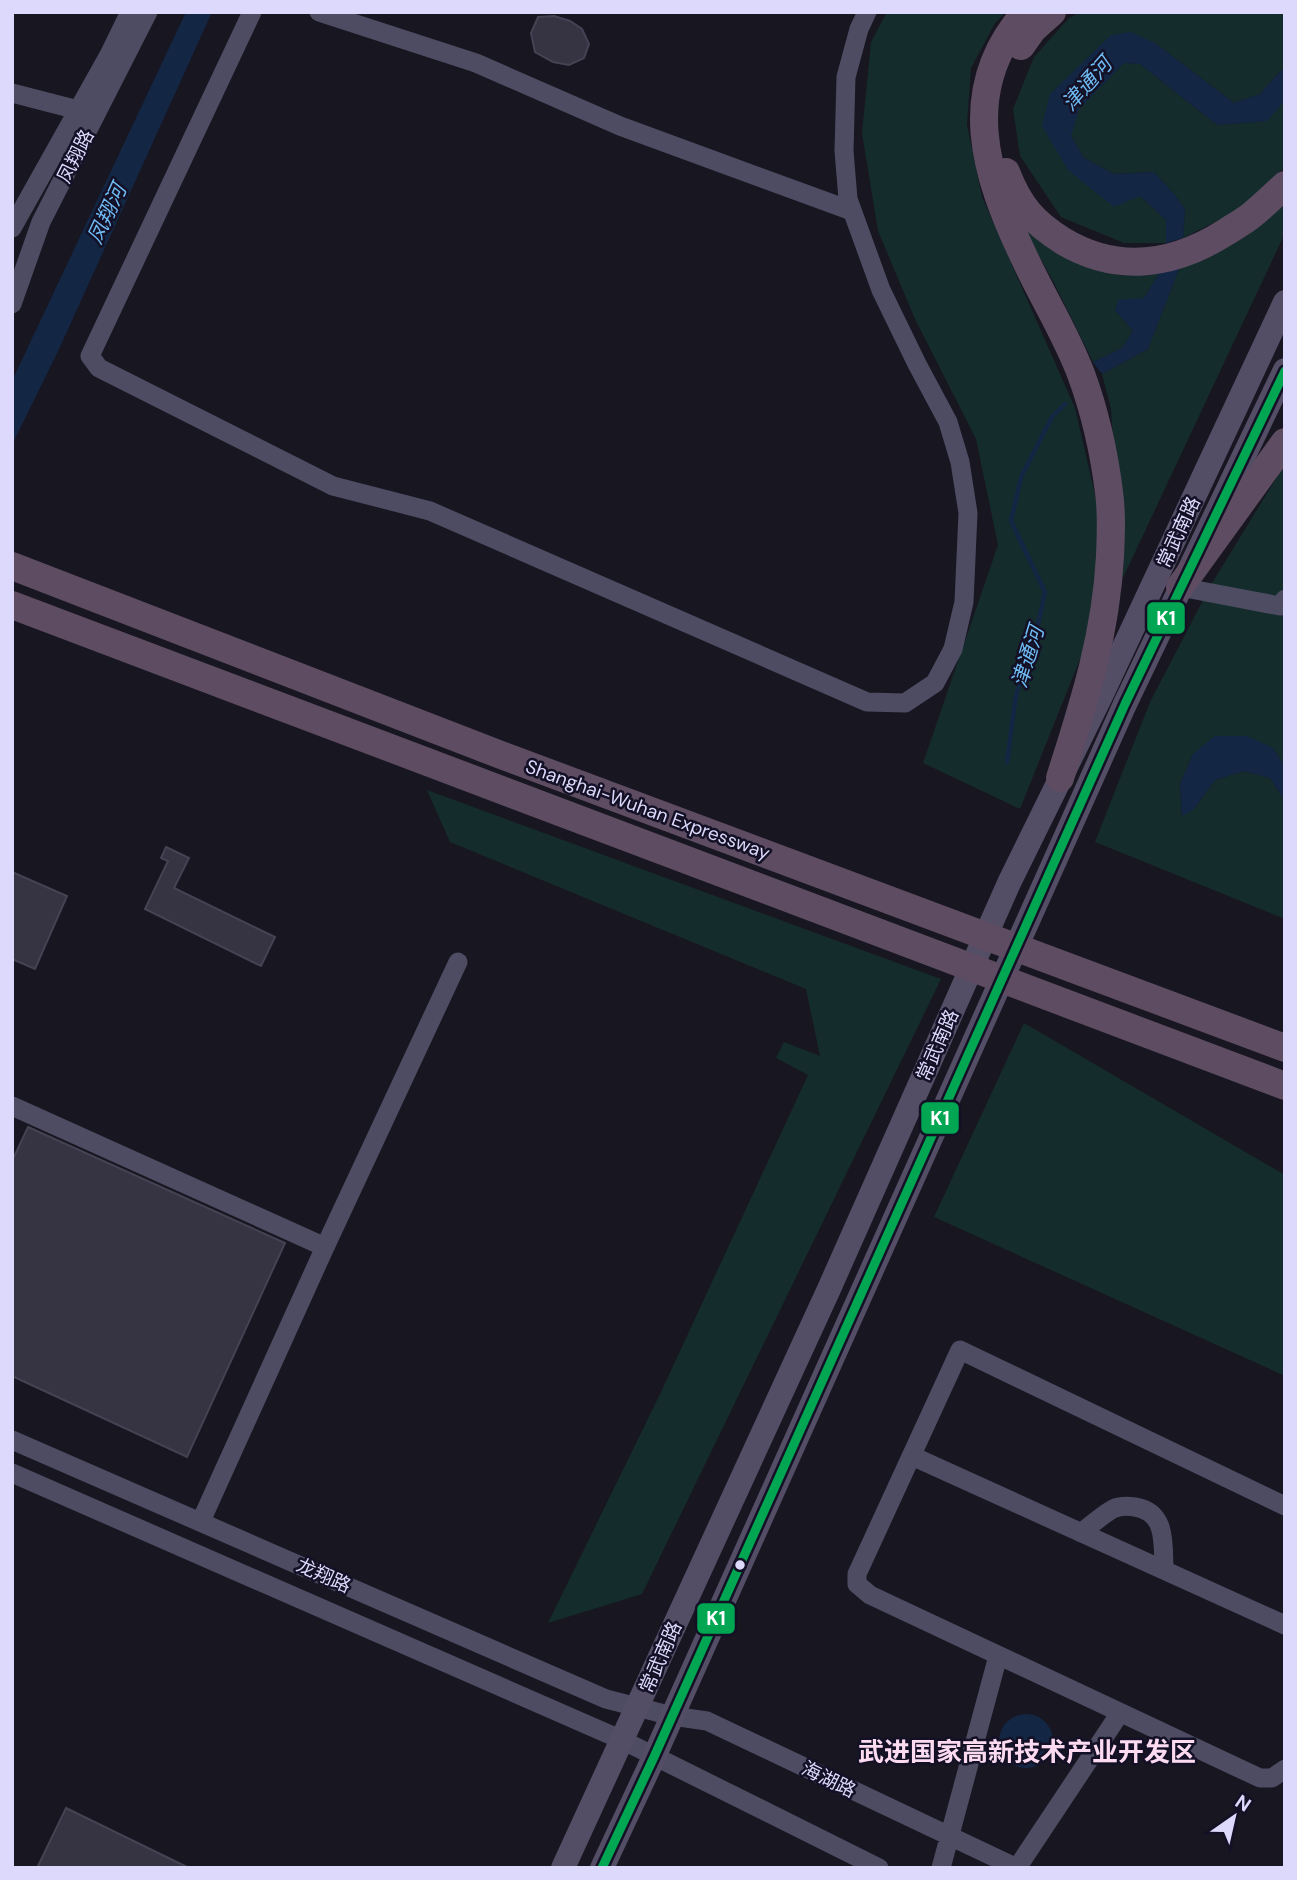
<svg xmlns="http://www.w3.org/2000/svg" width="1297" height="1880" font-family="'DM Sans','Noto Sans SC',sans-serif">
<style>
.green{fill:#152c2c}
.water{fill:#132745}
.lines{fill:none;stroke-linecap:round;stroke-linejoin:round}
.stream{stroke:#132745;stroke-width:4.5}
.building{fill:#363443;stroke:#454254;stroke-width:2}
.minor{stroke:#4d4c62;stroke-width:19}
.major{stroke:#544d66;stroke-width:24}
.highway{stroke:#5e4d62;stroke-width:28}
.bus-1-casing{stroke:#141126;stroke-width:14}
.bus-1{stroke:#00a651;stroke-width:9}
.bus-dot{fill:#dcd9fc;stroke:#141126;stroke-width:2.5}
.labels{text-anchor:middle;stroke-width:5;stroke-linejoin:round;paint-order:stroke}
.street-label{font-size:19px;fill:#dcd9fc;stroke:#141126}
.water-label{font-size:21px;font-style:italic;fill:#6fbbf4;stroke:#141126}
.district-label{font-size:26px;font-weight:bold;fill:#fcdbf1;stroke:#141126}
.line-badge{stroke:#141126;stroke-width:2.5}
.badge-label{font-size:19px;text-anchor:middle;font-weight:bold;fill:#fff}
</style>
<rect width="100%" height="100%" fill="#181621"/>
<path class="green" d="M887,12h119l-11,11 -24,45 -4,57 15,72 93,211 25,108 -8,113 -72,180 -97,-46 75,-218 -22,-106 -61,-120 -37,-88 -16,-98 9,-91z
M1080,12h205v54l-25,28 -26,9 -79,-60 -105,51 18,76 72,26 26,24v23h-42l-63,-26 -41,-61 -7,-47 21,-52 35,-39z
M1124,63l16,1 77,61 49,-4 19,-21v67l-46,43 -56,28 2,-29 -10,-14 -21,-23 -40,2 -30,-16 -13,-22 7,-27z
M1285,202v31l-163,347 -11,-171 -9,-35 46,-25 31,-80 53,-27z
M1034,229l126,43 -16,26 -29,12 18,21 -11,17 -29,14 -40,-81 -26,-47z
M1285,464v303l-12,-19 -80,6 -13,30 2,31 12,-6 21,-29 29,-9 26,7 15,23v118l-190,-77 55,-140 62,-119z
M427,790l514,189 -299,615 -94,29 113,-231 147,-317 -32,-17 8,-16 36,14 -14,-67 -356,-147z
M1024,1023l261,152v201l-351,-159z"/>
<path class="water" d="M186,12h26l-153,337 -47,96v-64z
M1131,32l24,11 79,60 26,-9 25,-28v34l-18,21 -50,4 -77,-61 -16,-1 -45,46 -8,27 13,22 30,16 40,-2 21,23 10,14 -2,29 -17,5v-23l-26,-24 -26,11 -46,-37 -26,-44 8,-32 61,-59z
M1179,269l-31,80 -46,25 -9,-12 29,-14 11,-17 -18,-21 3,-10 26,-2 16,-26z
M1215,736h32l26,12 12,19v34l-15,-23 -26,-7 -29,9 -21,29 -12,7 -2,-32 13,-30z
M999 1741a27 27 0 1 1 54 0a27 27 0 1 1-54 0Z"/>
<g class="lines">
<path class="stream" d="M1007,762l9,-67 19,-57 10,-46 -34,-71 10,-44 31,-60 13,-13"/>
</g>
<path class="building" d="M554,16l16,5 12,8 7,15 -5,14 -15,7 -16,-3 -18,-10 -4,-19 7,-16z
M166,847l23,11 -15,30 101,49 -14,29 -116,-57 23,-48 -7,-3z
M12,872l55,24 -32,73 -23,-10z
M28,1127l257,116 -98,214 -175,-81v-215z
M66,1808l123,60h-152z"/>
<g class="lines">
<path class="minor" d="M252,12l-162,344 9,12 234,118 97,25 437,191 38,1 30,-20 18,-34 11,-47 4,-89 -8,-51 -12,-40 -31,-58 -36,-74 -33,-91 -4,-48 2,-74 13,-48 8,-17
M319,12l157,51 144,63 232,85
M12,93l66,17
M12,228l97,-173 21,-43
M12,304l29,-82 107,-210
M1180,587l100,19 5,-7
M12,1106l313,141
M12,1440l594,259 66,17 35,5 310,147
M912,1456l373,169
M12,1473l610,267 257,128
M1285,1506l-325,-156 -103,224v10l13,11 390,183h12l13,-9
M201,1521l124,-274 133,-285
M1081,1533c10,-8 21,-18 32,-24 6,-3 15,-3 22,-2 32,5 28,37 29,63
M941,1868l57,-212
M1017,1868l103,-155"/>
<path class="major" d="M563,1868l266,-579 180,-406 93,-189 183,-392
M602,1868l52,-111 471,-1053 160,-334"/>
<path class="highway" d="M1026,12c-69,77 -41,164 -1,247 18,39 41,75 56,115 14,38 23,78 28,118 3,22 2,42 1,64 -4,79 -26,147 -50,222
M1021,46l12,-17 19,-17
M1006,172c13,34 27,50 57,69 55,33 111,24 163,-9 9,-6 19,-11 27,-18 11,-9 21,-19 32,-29
M12,566l489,189 784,293
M1180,587l105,-145
M12,605c424,161 848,322 1273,481"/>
<defs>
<path id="bus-1" d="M602,1868l52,-111 471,-1053 160,-333"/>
</defs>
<use href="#bus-1" class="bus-1-casing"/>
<use href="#bus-1" class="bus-1"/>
</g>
<circle class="bus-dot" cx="740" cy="1565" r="6"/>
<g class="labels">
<g class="street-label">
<text transform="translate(75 156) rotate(-63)" y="7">凤翔路</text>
<text transform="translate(1178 532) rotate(-65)" y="7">常武南路</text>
<text transform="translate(648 809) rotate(20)" y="7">Shanghai-Wuhan Expressway</text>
<text transform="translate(937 1045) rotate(-66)" y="7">常武南路</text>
<text transform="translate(324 1575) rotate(24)" y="7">龙翔路</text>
<text transform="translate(660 1657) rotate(-66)" y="7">常武南路</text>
<text transform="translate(829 1779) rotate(26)" y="7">海湖路</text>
</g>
<g class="water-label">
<text transform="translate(1087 84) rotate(-49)" y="7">津通河</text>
<text transform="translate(107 214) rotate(-65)" y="7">凤翔河</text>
<text transform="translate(1028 657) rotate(-73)" y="7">津通河</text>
</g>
<g class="district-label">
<text x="1027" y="1761">武进国家高新技术产业开发区</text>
</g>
</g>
<g class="line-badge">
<rect x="1146" y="601" width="40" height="34" rx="7" fill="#00a651"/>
<rect x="920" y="1101" width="40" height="34" rx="7" fill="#00a651"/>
<rect x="696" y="1602" width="40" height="33" rx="7" fill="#00a651"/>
</g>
<g class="badge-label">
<text x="1166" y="625">K1</text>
<text x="940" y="1125">K1</text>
<text x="716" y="1625">K1</text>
</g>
<rect width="1297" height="1880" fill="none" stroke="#dcd9fc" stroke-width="28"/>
<g transform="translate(1234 1817) rotate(34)" stroke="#141126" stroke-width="5" paint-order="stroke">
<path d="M0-5L12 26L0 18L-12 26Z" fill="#dcd9fc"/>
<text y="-10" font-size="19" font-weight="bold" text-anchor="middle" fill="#dcd9fc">N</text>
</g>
</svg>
